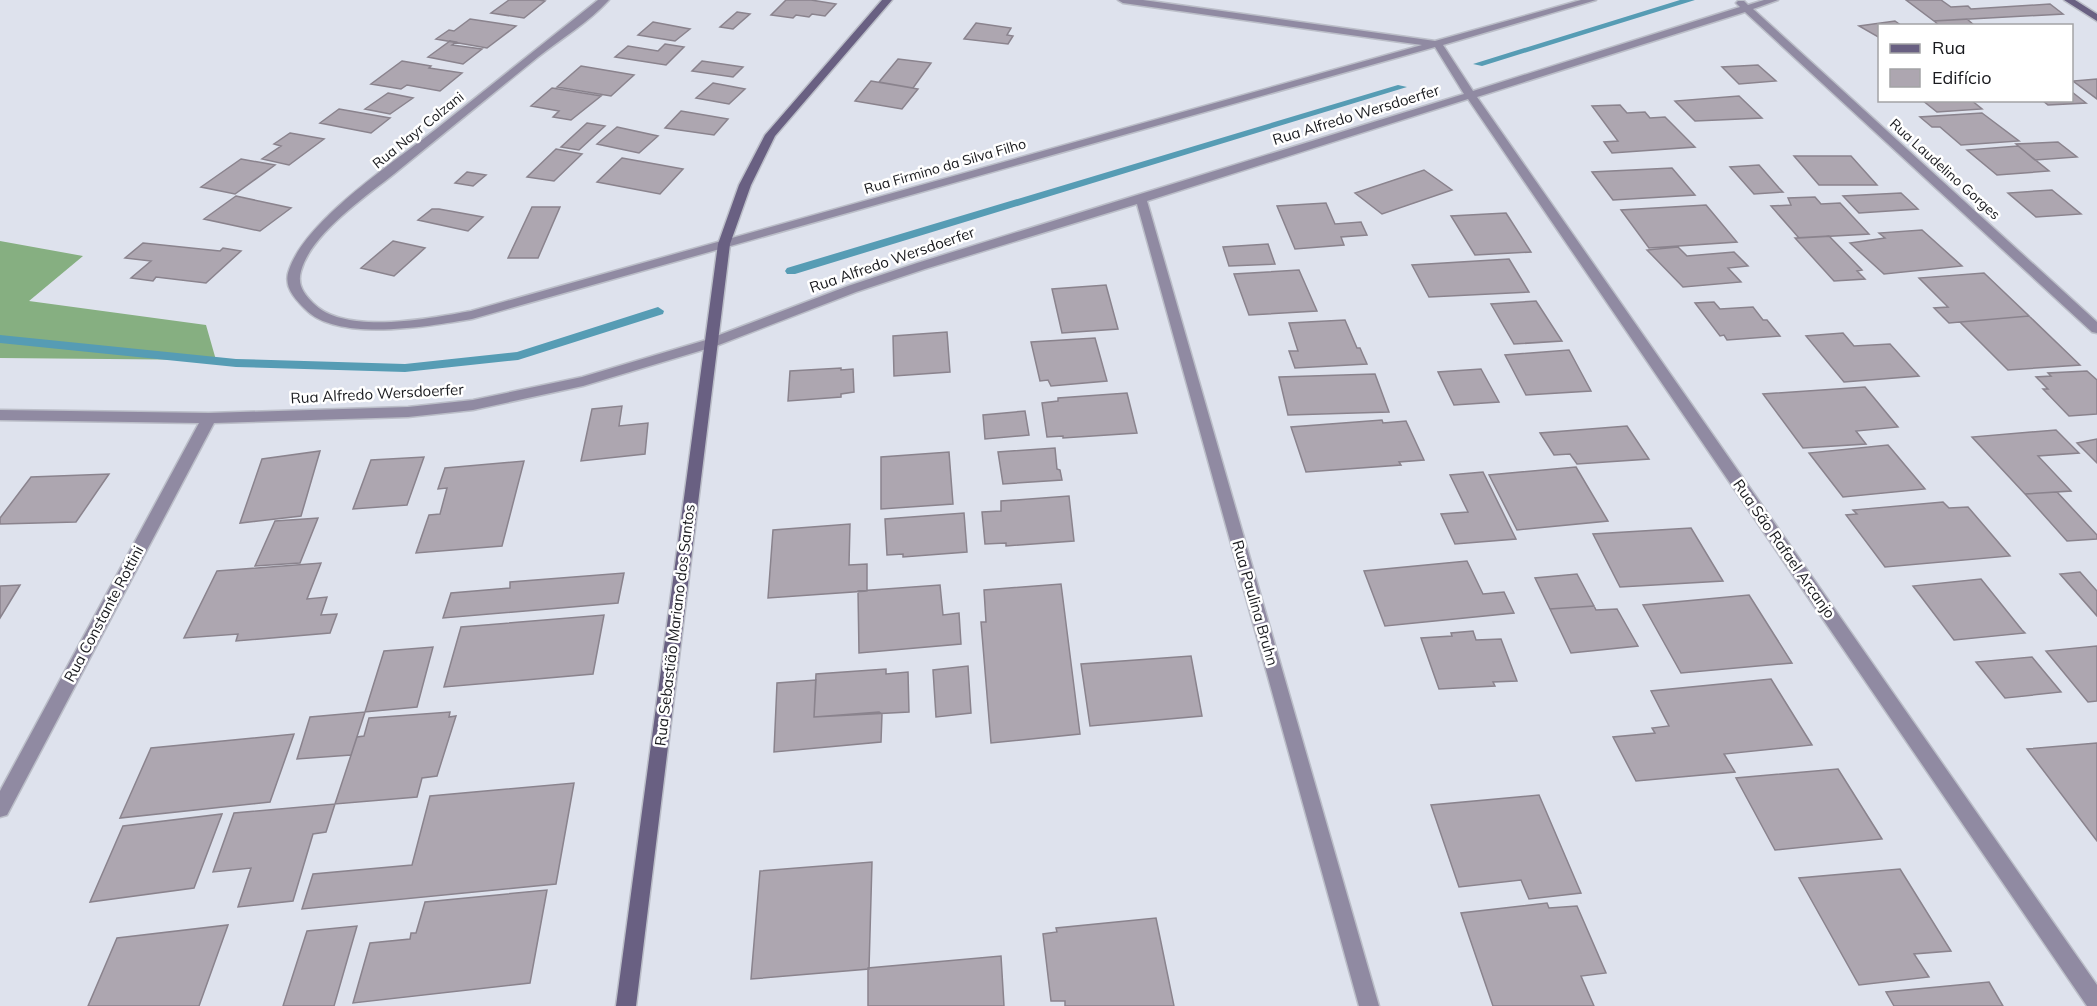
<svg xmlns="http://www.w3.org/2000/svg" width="2097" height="1006" font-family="Mulish,sans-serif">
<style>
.forest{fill:#86af81}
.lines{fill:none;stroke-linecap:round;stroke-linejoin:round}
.stream{fill:#569cb4;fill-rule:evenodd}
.building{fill:#ada6b0;stroke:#8a838d;stroke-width:1.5}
.street-casing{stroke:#bbbec8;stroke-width:3}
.secondary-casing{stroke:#bbbec8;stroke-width:3}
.street{fill:#908aa2;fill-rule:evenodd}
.secondary{fill:#696082;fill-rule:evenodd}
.labels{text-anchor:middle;stroke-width:5;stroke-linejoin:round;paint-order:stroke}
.far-street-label{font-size:14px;fill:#191a1e;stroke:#fff}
.street-label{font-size:15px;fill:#191a1e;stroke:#fff}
</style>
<rect width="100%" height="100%" fill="#dee2ed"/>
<path class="forest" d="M0,241l83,15 -54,45 177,24 10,35 -216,-2z"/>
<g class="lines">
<path class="stream" d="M1680,0h15l-213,66 -9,-2z
M1398,85l9,2 -612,187h-8l-2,-3 2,-3z
M658,307l6,4 -1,3 -145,46 -113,12 -169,-5 -236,-24v-8l236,24 169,5 112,-12z"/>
</g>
<path class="building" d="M509,0h30l6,1 -21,17 -33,-5z
M786,0h25l25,4 -11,12 -13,-2 -3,3 -13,-2 -3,3 -22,-3z
M1906,0h35l10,7 17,-1 3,3 79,-5 13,10 -129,7z
M737,12l13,2 -17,15 -13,-2z
M470,19l46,7 -29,22 -51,-9 13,-9 5,1z
M1967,19l8,7h-35l-6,-5z
M1895,21l7,5h-22v12l-21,-12z
M653,22l37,7 -15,12 -37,-6z
M976,23l35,5 -4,7 6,1 -5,8 -44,-5z
M450,41l6,1 -4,3 30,4 -19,15 -35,-7z
M665,44l19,3 -18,18 -51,-8 13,-11 30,5z
M898,59l33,4 -18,25 -34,-6z
M402,61l29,5 -2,2 33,5 -22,18 -33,-6 -6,4 -30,-5z
M702,61l41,6 -10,10 -41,-6z
M1758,65l18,16 -37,3 -17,-17z
M581,66l53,9 -23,21 -54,-9z
M2097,79v20l-24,-18z
M871,81l47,8 -16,20 -47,-8z
M713,83l32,6 -16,15 -33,-6z
M552,88l49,8 -30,24 -18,-3 6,-6 -28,-5z
M2072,92l14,11 -38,2 -6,-5h30z
M388,93l25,5 -23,16 -25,-5z
M1739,96l23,22 -67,3 -20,-20z
M1922,100h49l11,9 -45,3z
M1620,105l7,8 18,-1 5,6 15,-1 30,30 -83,6 -8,-11 14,-1 -26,-35z
M339,109l51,9 -19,15 -51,-10z
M681,111l47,8 -14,16 -49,-7z
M1982,113l37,28 -58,4 -21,-18h-8l-12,-10z
M587,123l18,3 -26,24 -18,-3z
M617,127l41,9 -19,17 -42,-9z
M290,133l34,6 -35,26 -27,-6 19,-13 -7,-2z
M2058,142l19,15 -42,3 -19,-16z
M2018,146l31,25 -52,4 -30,-25z
M556,149l26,5 -28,27 -27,-4z
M1794,156h57l26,29h-58z
M622,158l61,11 -23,25 -63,-12z
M241,159l34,6 -40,29 -34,-7z
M1759,165l20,23 4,4 -29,2 -24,-27z
M1672,168l23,27 -82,5 -21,-28z
M1424,170l28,20 -70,24 -27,-21z
M467,172l19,3 -13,11 -18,-3z
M2052,190l29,24 -45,3 -28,-24z
M1901,193l17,16 -59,4 -16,-17z
M236,196l55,12 -31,23 -56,-12z
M1815,197l6,7 19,-1 29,31 -70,4 -28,-32 20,-1 -3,-7z
M1326,203l9,21 26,-2 6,13 -26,2 3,8 -49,4 -18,-43z
M1706,205l31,37 -88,6 -28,-38z
M532,207h28l-22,51h-30z
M432,209h7l44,8 -15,14 -50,-11z
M1506,213l25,39 -56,3 -24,-39z
M1922,230l40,36 -78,8 -34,-31 35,-5 -6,-5z
M1829,236l33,34 -5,1 8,8 -31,2 -39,-43z
M393,241l32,7 -31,28 -33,-8z
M143,243l77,8 3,-3 18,3 -35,32 -50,-6 -3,4 -22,-3 20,-17 -26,-3z
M1268,244l7,20 -46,2 -6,-19z
M1678,247l9,9 47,-4 14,14 -20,2 13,14 -58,5 -36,-37z
M1509,259l20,33 -100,5 -17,-32z
M1299,270l18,41 -68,4 -15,-41z
M1984,273l45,43 -80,7 -15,-15 14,-1 -29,-29z
M1106,285l12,44 -56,4 -10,-44z
M1536,301l26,40 -48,3 -23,-40z
M1714,302l6,7 33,-2 10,13h4l13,16 -53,4 -3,-5 -4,1 -25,-33z
M2029,316l51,49 -72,5 -48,-48z
M1345,320l12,28h3l7,16 -72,4 -6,-17h9l-9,-28z
M947,332l3,40 -56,4 -1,-40z
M1843,333l11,13 36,-2 29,32 -75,6 -38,-46z
M1095,338l12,43 -56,5 -3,-6 -8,1 -9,-39z
M1569,350l22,41 -65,4 -21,-40z
M841,368v2l12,-1 1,23 -13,2v3l-53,4 2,-30z
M1481,369l18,33 -45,3 -16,-33z
M2087,371l10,9v34l-28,2 -26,-27h5l-12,-12 15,-1 -3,-3z
M1375,374l14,38 -101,3 -9,-38z
M1865,387l33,40 -42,4 10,13 -63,4 -40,-54z
M1127,393l10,40 -74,5v-2l-16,1 -5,-34 16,-2v-3z
M622,406l-3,20 29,-3 -3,31 -64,7 11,-52z
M1025,411l4,24 -44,4 -2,-24z
M1382,420l1,3 23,-2 18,39 -25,2 2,3 -95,7 -15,-45z
M1627,426l22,33 -72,5 -7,-10 -16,1 -14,-22z
M2056,430l23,23 -41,3 33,35 -46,3 -53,-57z
M2097,439v24l-20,-20z
M1888,445l37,44 -82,8 -34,-44z
M1055,448l2,21 3,1 2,10 -59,4 -5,-32z
M320,451l-19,65 -61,7 22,-64z
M949,452l4,52 -72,5v-52z
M424,457l-17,48 -54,4 18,-49z
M524,461l-22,85 -86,7 13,-38 11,-1 7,-26 -9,1 7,-21z
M1576,467l32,54 -91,9 -28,-55z
M1483,472l33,67 -61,5 -14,-30 27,-2 -18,-37z
M109,474l-33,48 -76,2v-6l31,-41z
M2057,492l40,43v4l-30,2 -42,-47z
M1069,496l5,45 -68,5v-3l-21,1 -3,-32 19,-1v-10z
M1943,502l6,6 19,-1 42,49 -125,11 -39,-52 11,-1 -4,-4z
M964,513l3,39 -64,5v-3l-16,1 -2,-36z
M318,518l-18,45 -45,3 20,-45z
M850,524l-1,41 18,-1v27l-99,7 5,-68z
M1691,528l32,53 -103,6 -27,-53z
M1467,561l16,33 21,-2 10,21 -129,13 -21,-55z
M321,563l-14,36 20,-2 -6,18 16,-1 -7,19 -94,8 2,-7 -54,4 33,-67z
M2080,572l17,19v25l-37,-42z
M624,573l-6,30 -175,15 8,-25 59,-5v-6z
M1577,574l17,32 -44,3 -15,-31z
M1981,579l41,51 3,3 -71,7 -41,-54z
M1061,584l19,150 -89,9 -10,-121h5l-2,-32z
M20,585l-20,33v-32z
M940,585l3,30 16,-2 2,31 -102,9 -1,-62z
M1749,595l43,68 -111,10 -38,-68z
M1594,606l2,4 21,-1 21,37 -67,7 -21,-44z
M604,615l-11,59 -149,13 17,-60z
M1473,631l3,9 25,-1 16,42 -24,1 2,4 -56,3 -18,-51 31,-2 -1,-3z
M2097,646v55l-9,1 -42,-51z
M433,647l-16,60 -52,5 19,-61z
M1191,656l11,60 -112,10 -9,-62z
M2032,657l29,35 -56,6 -29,-36z
M968,666l3,47 -35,4 -3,-47z
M886,669v5l22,-2 1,40 -95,5 2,-43z
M1771,679l41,66 -88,9 11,18 -99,9 -23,-44 42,-4 -3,-5 17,-2 -18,-35z
M816,680l-2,37 65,-5 3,2 -1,28 -107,10 3,-69z
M365,712l-14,43 -54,4 13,-42z
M450,712l-1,5 7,-1 -19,60 -15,2 -5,19 -82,7 22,-67 7,-1 5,-18z
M294,734l-24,68 -150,16 31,-70z
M2097,743v98l-70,-92z
M1838,769l44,70 -107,11 -39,-72z
M574,783l-18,101 -254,25 11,-35 99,-9 18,-69z
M1539,795l42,98 -52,6 -8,-19 -62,7 -28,-82z
M335,804l-9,28 -13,2 -20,67 -55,6 13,-39 -38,4 21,-59z
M222,814l-28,74 -104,14 33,-76z
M872,862l-3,107 -118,10 9,-108z
M1900,869l51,82 -37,3 15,23 -70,8 -60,-107z
M547,890l-17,93 -177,20 17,-60 40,-4 1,-6h5l9,-31z
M1547,903l2,5 28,-2 29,67 -25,3 13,30h-101l-32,-93z
M1156,918l18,88h-109v-5h-14l-8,-67 14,-2 -1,-4z
M228,925l-29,81h-111l29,-68z
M357,926l-23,80h-51l24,-75z
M1001,956l3,50h-136v-38z
M1989,982l14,24h-109l-8,-14z"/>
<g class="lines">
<defs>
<path id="street" d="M598,0h11c-20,22 -48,39 -71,57 -48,39 -96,78 -144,117 -30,24 -83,60 -93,97 -4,14 3,23 12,32 32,33 118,15 158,8l951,-266 -299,-42 -5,-3h25l292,41 146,-41h15l-153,45 30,46 267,-84 -4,-4 2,-2h6l4,4 16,-5h14l-25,9 344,313v11l-5,-1 -347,-320 -268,85 620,888v21h-10l-619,-907 -321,102 232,805h-20l-222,-802 -212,65 -69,23 -140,54 -133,40 -110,24 -65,7 -194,6 -207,392 -7,2v-26l199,-368 -199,-3v-10l209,3 199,-6 65,-7 109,-23 124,-37 142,-54 69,-23 547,-169 -29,-47 -963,272c-41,7 -135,24 -167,-10 -11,-11 -22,-23 -16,-39 16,-49 105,-108 146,-140 54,-43 109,-87 163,-130z"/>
<path id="secondary" d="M882,0h10l-117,136 -24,49 -21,59 -94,762h-20l102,-762 21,-59 26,-50z
M2064,0h11l22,14v7z"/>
</defs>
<use href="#street" class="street-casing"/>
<use href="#secondary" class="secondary-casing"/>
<use href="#street" class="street"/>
<use href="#secondary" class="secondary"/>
</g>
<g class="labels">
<g class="far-street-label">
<text transform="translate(418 130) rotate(-39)" y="5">Rua Nayr Colzani</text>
<text transform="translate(945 166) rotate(-16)" y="5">Rua Firmino da Silva Filho</text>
<text transform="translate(1945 169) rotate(42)" y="5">Rua Laudelino Gorges</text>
</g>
<g class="street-label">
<text transform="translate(1356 115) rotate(-17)" y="5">Rua Alfredo Wersdoerfer</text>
<text transform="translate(892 260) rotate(-19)" y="5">Rua Alfredo Wersdoerfer</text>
<text transform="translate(377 394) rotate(-3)" y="5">Rua Alfredo Wersdoerfer</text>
<text transform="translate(1784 549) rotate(55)" y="5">Rua São Rafael Arcanjo</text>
<text transform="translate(1255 603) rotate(74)" y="5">Rua Paulina Bruhn</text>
<text transform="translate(104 614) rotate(-62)" y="5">Rua Constante Rottini</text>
<text transform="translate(675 625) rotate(-83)" y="5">Rua Sebastião Mariano dos Santos</text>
</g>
</g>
<rect x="1878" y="24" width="195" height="78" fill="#ffffff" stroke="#a3a3a5" stroke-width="1.5"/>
<rect x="1890" y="44" width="30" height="9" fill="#696082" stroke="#a3a3a5" stroke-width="1.5"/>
<text x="1932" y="54" font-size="18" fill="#191a1e">Rua</text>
<rect x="1890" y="69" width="30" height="18" fill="#ada6b0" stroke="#a3a3a5" stroke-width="1.5"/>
<text x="1932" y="84" font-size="18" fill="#191a1e">Edifício</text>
</svg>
